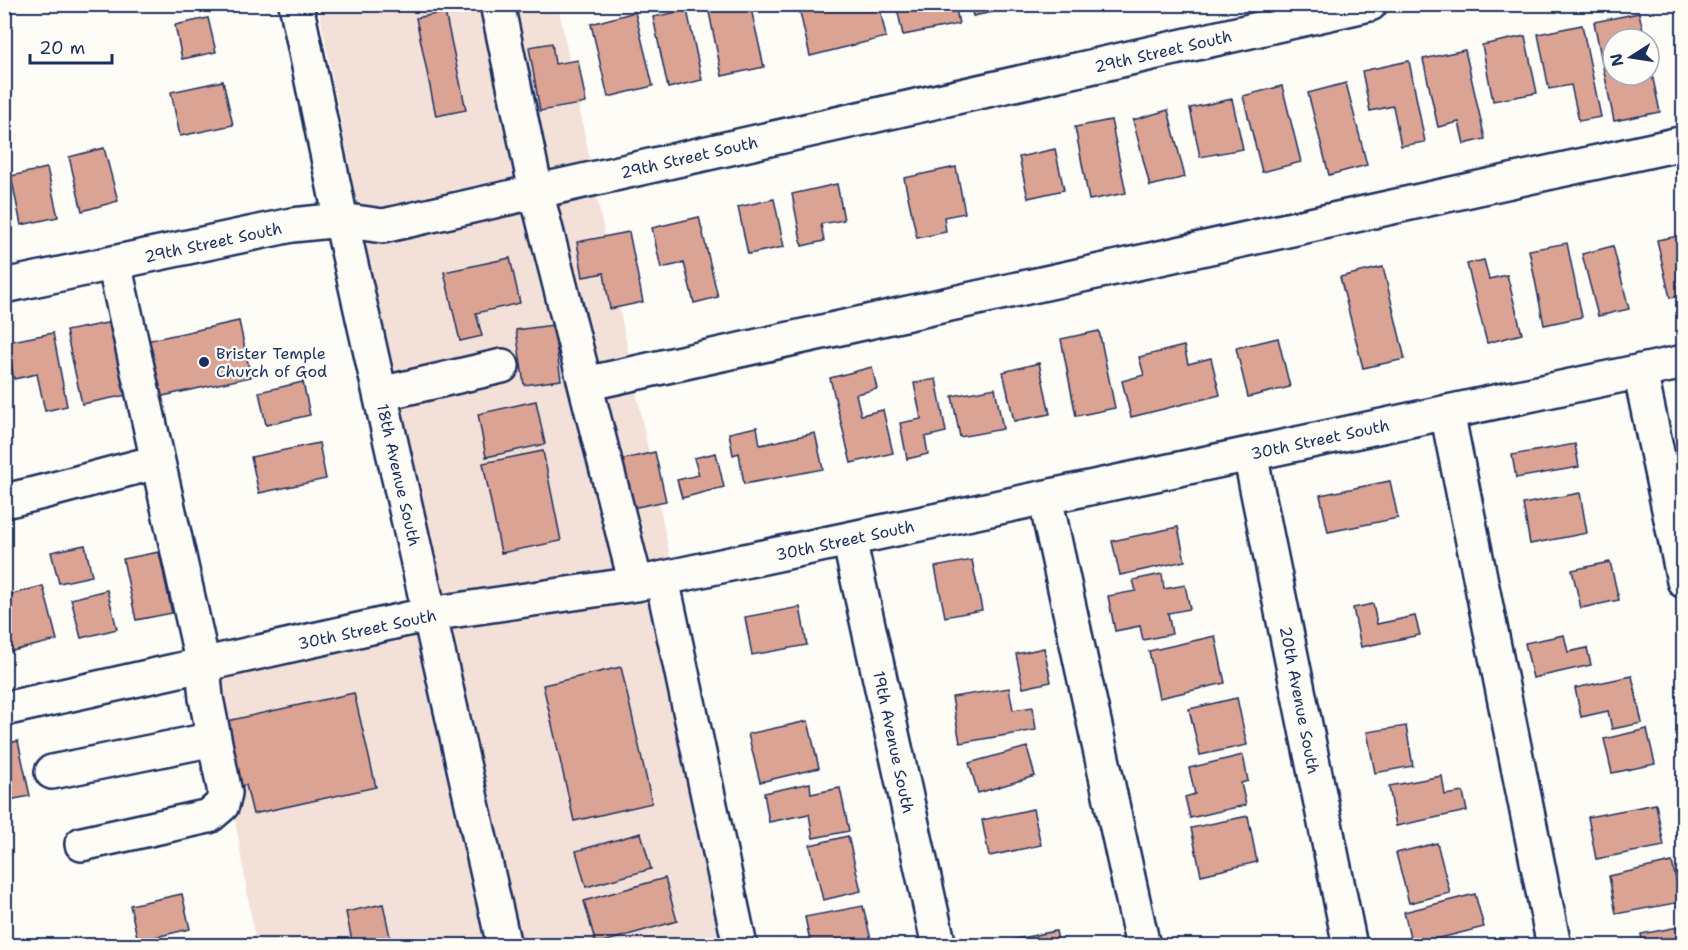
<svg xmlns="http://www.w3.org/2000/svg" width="1688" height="950" font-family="'Shantell Sans',sans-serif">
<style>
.built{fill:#f3e1d9}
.building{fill:#dba394;stroke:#1b2f5e;stroke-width:1.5}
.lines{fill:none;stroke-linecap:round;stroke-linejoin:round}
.minor-casing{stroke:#1b2f5e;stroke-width:38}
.minor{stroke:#fdfcf7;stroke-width:33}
.poi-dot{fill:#1b2f5e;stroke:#fdfcf7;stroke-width:2}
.labels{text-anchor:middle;stroke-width:4.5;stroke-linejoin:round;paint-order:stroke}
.street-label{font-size:16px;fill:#1b2f5e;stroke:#fdfcf7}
.poi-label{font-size:16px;fill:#1b2f5e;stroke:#fdfcf7;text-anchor:start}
</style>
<rect width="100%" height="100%" fill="#fdfcf7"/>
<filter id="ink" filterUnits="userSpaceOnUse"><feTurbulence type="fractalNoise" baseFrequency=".0167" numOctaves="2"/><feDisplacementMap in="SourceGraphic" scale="12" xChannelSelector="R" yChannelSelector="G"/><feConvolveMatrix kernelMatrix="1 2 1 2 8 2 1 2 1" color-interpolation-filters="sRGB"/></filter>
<g filter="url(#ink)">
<path class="built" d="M318,5h240l33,160 -208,46 -25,-3z
M596,193l75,369 -228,36 -67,-294 -12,-66z
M676,590l71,355h-226l-72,-319z
M418,631l70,314h-232l-45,-268z"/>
<path class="building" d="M745,4h5l14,63 -42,9 -13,-64z
M814,4h65l7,33 -76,19 -11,-48z
M896,4h59l4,20 -56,11z
M970,4h41l1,4 -39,8z
M687,10l15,70 -34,8 -15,-71z
M445,12l21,98 -30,6 -20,-98z
M635,12l18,74 -45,11 -17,-73z
M1639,13l6,26h-32v36h36v-15l11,52 -46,9 -20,-99z
M208,18l8,34 -34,7 -7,-34z
M1582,25l19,92 -22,4 -8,-36 -22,4 -11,-55z
M1525,36l12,57 -44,8 -11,-56z
M552,43l3,21 23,-4 8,43 -46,8 -11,-64z
M1465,50l20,89 -21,5 -5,-22 -21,5 -15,-68z
M1409,61l16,81 -24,4 -8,-40 -23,5 -8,-40z
M223,81l10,44 -53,11 -9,-44z
M1346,83l21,82 -38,10 -21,-82z
M1282,86l19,76 -39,10 -19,-76z
M1232,99l11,50 -43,8 -10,-49z
M1168,110l17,67 -35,9 -17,-66z
M1111,120l15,73 -37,7 -14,-73z
M104,148l14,53 -36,10 -13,-54z
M1055,149l9,41 -36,8 -9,-41z
M956,167l9,46 -21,4 2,15 -29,6 -13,-60z
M47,168l11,49 -37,8 -10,-49z
M837,184l7,36 -23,4 3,17 -22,5 -10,-52z
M774,199l10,48 -36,7 -10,-47z
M699,217l19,80 -24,6 -10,-40 -23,5 -9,-40z
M629,232l14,70 -33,7 -6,-36 -21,4 -6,-35z
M1684,235v60l-14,3 -13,-58z
M1567,243l15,74 -38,8 -15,-75z
M1613,246l16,63 -31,7 -16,-62z
M510,258l10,45 -44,10 6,23 -22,5 -16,-69z
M1484,260l5,19 18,-4 15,59 -35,9 -20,-79z
M1383,267l22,92 -42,9 -23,-91z
M239,321l12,56 -93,20 -12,-56z
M112,322l15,73 -45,9 -16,-73z
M553,325l8,55 -37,5 -8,-55z
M1099,331l16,77 -39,8 -15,-77z
M53,333l14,73 -22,5 -8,-37 -23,5 -7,-37z
M1278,338l12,49 -42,10 -12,-49z
M1184,346l4,18 23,-6 9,37 -89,22 -9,-36 22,-6 -5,-18z
M1039,363l11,51 -36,7 -11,-49z
M872,367l5,22 -21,5 5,21 22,-5 10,43 -42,10 -21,-85z
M936,379l10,53 -21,5 3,17 -21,5 -7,-36 21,-4 -7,-36z
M303,382l7,33 -44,10 -7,-33z
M995,388l8,41 -43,8 -8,-41z
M536,401l9,43 -59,13 -8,-43z
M757,427l3,18 55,-12 8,36 -79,15 -5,-31 -6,2 -4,-22z
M319,443l7,36 -67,14 -8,-36z
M1575,444l4,23 -63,11 -4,-23z
M543,451l18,90 -60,12 -18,-90z
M655,452l11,49 -44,9 -11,-48z
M716,453l8,34 -42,11 -5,-18 22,-5 -5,-17z
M1390,481l8,37 -70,14 -8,-37z
M1580,493l7,40 -57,11 -7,-40z
M1178,527l7,34 -65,14 -8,-34z
M85,545l7,31 -33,7 -8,-31z
M159,552l13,61 -36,7 -13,-61z
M972,560l10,50 -37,7 -10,-50z
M1610,562l9,38 -38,8 -9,-38z
M1162,574l2,15 21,-4 5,24 -22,4 4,21 -29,6 -3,-14 -25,5 -7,-35 28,-5 -3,-11z
M43,586l14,54 -49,12 -4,-15v-41z
M107,590l10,39 -36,9 -10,-39z
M1373,604l4,20 38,-8 5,19 -59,12 -8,-39z
M800,607l7,38 -55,10 -7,-38z
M1564,635l4,17 19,-4 4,17 -58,13 -8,-35z
M1215,636l10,47 -66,15 -10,-47z
M1044,648l7,34 -28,6 -7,-34z
M621,667l31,136 -78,18 -31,-136z
M1632,676l10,47 -30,6 -4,-18 -27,6 -6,-29z
M1009,688l4,22 20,-3 3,23 -76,13 -8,-46z
M354,693l22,94 -123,27 -7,-29 -12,3 -16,-65z
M1237,698l10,47 -47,10 -11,-46z
M808,721l11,47 -59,14 -12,-48z
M1406,726l7,40 -38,7 -8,-41z
M1647,729l8,35 -43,9 -8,-34z
M18,741l12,55 -26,5v-57z
M1027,747l8,29 -57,17 -9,-30z
M1243,755l5,26 -7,2 5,22 -56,13 -5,-21 10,-3 -6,-26z
M1442,776l3,19 18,-3 4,19 -71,15 -7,-40z
M810,783l1,11 29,-6 9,43 -36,7 -4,-24 -40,8 -5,-29z
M1656,804l8,42 -68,13 -8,-42z
M1033,809l8,36 -52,11 -7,-36z
M1248,816l9,46 -56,13 -10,-47z
M641,833l10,36 -65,18 -10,-36z
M848,836l13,55 -38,9 -13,-55z
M1437,843l13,50 -41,10 -13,-50z
M1672,862l9,40 -65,12 -7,-38z
M665,878l12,43 -81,23 -12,-43z
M182,894l8,35 -52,12 -8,-36z
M1475,894l9,33 -72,18 -8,-33z
M383,904l9,42h-39l-7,-34z
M863,906l9,38 -61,2 -6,-29z
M1684,926v20h-41l-2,-12z
M1056,931l3,15h-52l-1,-5z"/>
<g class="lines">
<defs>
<path id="minor" d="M296,4l45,216 163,726
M497,4l39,187 100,393
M4,286l288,-61 49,-5 42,6 987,-222
M1640,371l44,210
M585,384l1099,-241
M380,394l122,-28
M1447,412l107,534
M1250,454l100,492
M1045,497l98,449
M4,501c52,-11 102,-27 154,-39
M849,539l90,407
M662,579l78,367
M4,709l426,-95 206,-30 1048,-222
M52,772l162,-33
M82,844l127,-28 13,-11 3,-12 -19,-95 -3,-33 -89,-402"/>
</defs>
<use href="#minor" class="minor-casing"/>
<use href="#minor" class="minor"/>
</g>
</g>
<circle class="poi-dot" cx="204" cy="362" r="6"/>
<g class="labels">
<g class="street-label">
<text transform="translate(1163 51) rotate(-13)" y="6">29th Street South</text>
<text transform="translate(689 157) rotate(-13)" y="6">29th Street South</text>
<text transform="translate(213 242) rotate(-12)" y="6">29th Street South</text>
<text transform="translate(1320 439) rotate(-12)" y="6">30th Street South</text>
<text transform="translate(399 475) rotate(77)" y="6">18th Avenue South</text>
<text transform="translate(845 540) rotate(-12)" y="6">30th Street South</text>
<text transform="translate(367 629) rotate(-12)" y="6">30th Street South</text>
<text transform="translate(1300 700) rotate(79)" y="6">20th Avenue South</text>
<text transform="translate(894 742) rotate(78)" y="6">19th Avenue South</text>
</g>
<g class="poi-label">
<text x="216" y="359">Brister Temple<tspan x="216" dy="18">Church of God</tspan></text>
</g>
</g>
<rect width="1688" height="950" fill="none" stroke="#fdfcf7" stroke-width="24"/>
<rect x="12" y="12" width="1664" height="926" fill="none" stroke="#1b2f5e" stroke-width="2" filter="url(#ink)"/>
<g transform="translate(1631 57) rotate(258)"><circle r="28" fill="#fdfcf7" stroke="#a3aaba" stroke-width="1.5"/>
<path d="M0-4.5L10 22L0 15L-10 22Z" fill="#1b2f5e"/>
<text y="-9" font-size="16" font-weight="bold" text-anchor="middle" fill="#1b2f5e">N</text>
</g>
<path d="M30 54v9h82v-9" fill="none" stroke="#1b2f5e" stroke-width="3"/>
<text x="39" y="54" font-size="18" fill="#1b2f5e" stroke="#fdfcf7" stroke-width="4.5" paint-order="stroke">20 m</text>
</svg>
